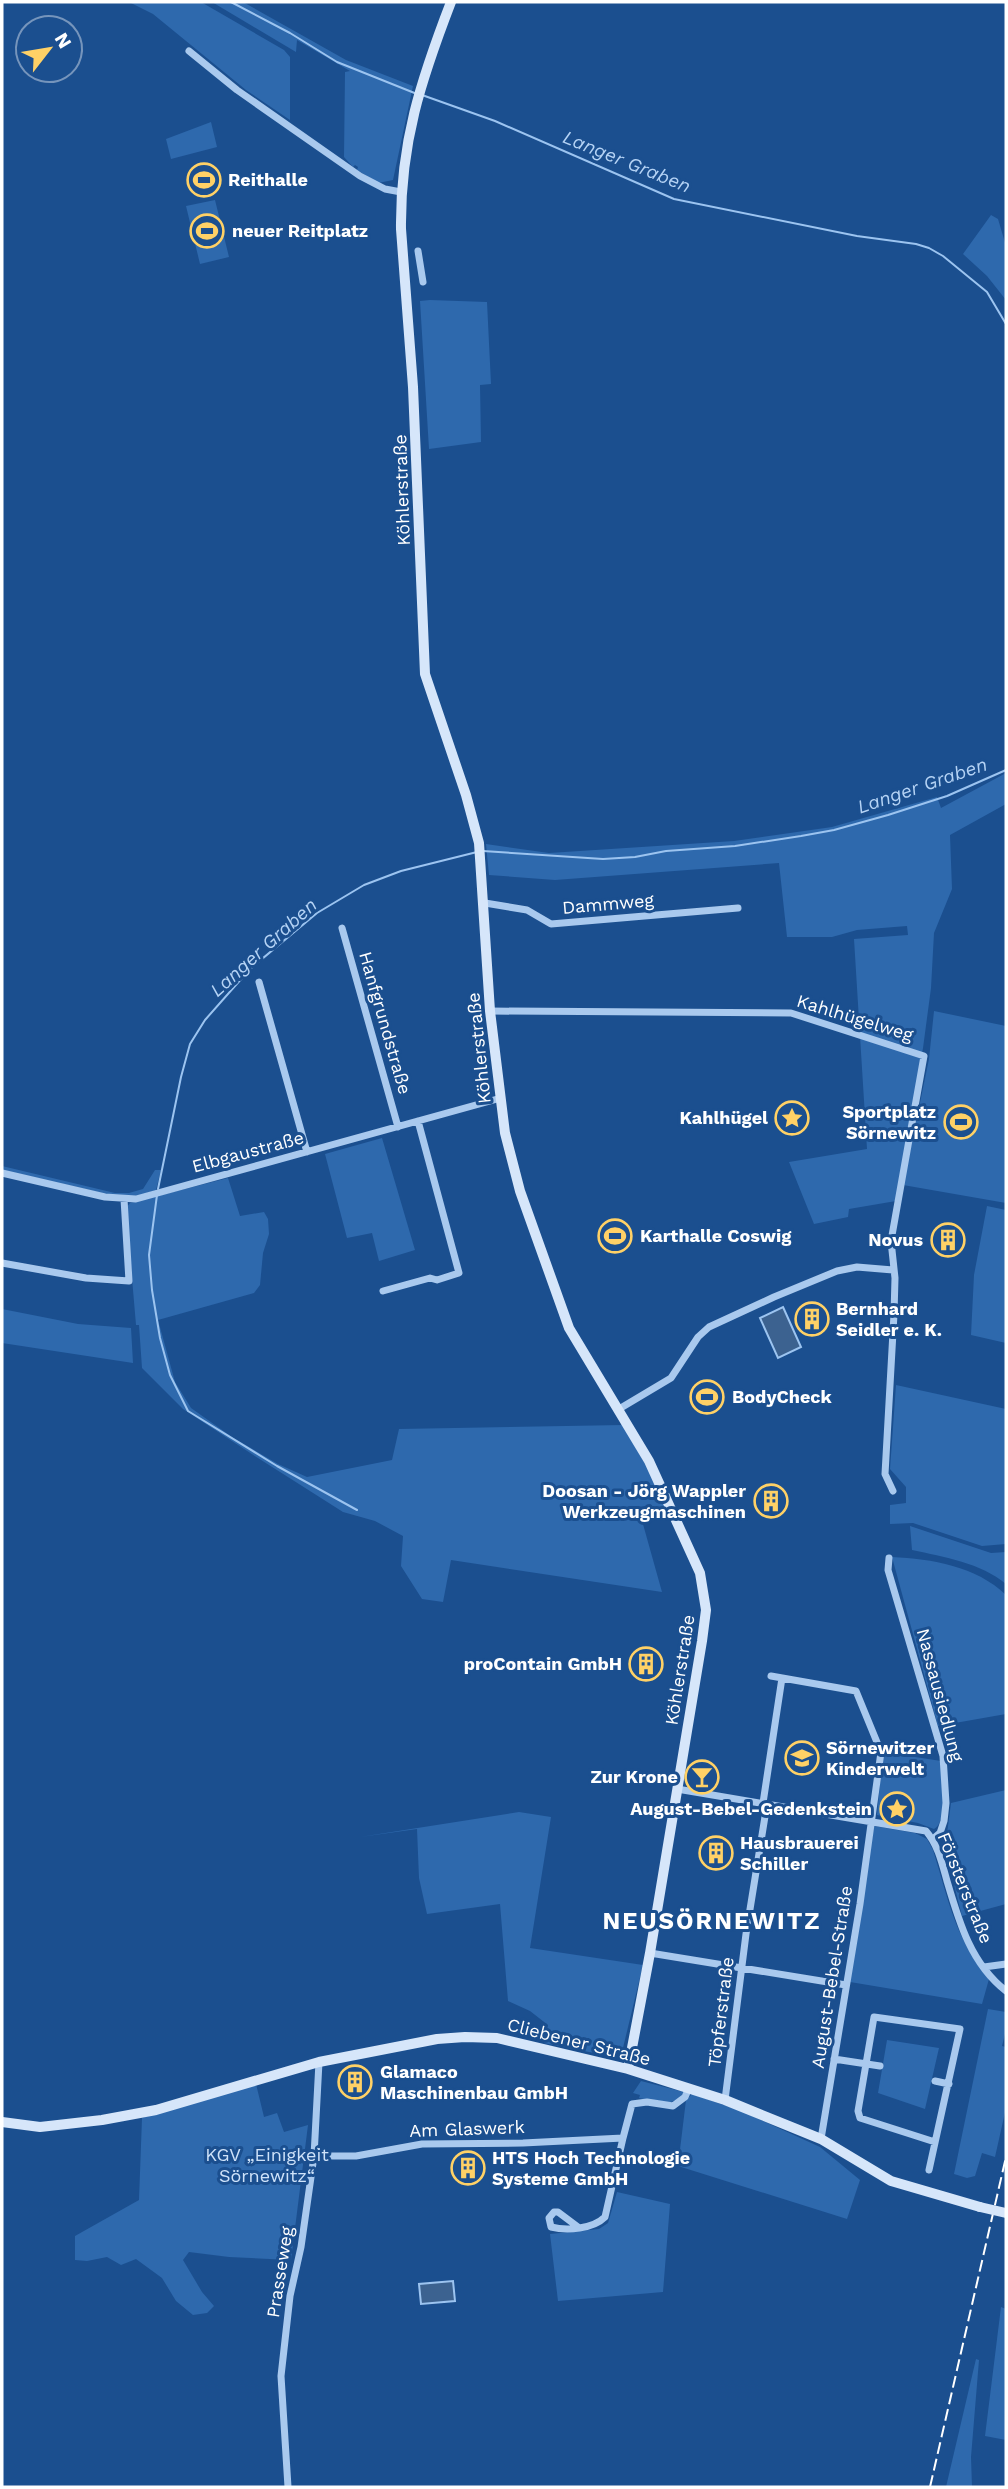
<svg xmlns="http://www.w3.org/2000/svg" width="1008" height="2489" font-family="'Work Sans',sans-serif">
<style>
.green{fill:#2e69ad}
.water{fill:#3c6290;stroke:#9cc4f0;stroke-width:2}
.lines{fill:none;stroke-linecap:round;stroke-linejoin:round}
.stream{stroke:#9cc4f0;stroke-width:2}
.street{stroke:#a9c9ee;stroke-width:7}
.secondary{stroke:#d6e6fa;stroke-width:10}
.rail{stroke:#fff;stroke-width:2;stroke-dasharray:12 5;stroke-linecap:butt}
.secondary-bridge{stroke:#d6e6fa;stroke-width:10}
.labels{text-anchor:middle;stroke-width:6;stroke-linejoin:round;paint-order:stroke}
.poi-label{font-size:18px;font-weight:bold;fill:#fff;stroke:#1b4f8f;text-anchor:start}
.street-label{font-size:18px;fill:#fff;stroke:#1b4f8f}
.park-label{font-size:18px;fill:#cfe3fa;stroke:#1b4f8f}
.water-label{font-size:19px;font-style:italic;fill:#b5d3f5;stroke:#1b4f8f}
.district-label{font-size:24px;font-weight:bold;letter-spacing:2px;fill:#fff;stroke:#1b4f8f}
</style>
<rect width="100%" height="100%" fill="#1b4f8f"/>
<path class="green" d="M129,2h72l83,48 6,7v63l-44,-30 -93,-76z
M212,2h31l103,58 67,26 -20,94 -15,3 -21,-13 1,-3 -3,-2 -2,2 -9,-10 1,-85 5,-1 -53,-31 -1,12z
M211,122l6,25 -46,12 -5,-20z
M215,200l14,57 -29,7 -14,-58z
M991,215l7,4 8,27v54l-19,-24 -24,-22z
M430,300l57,2 4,82 -11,1 1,57 -52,7 -9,-148z
M1006,773v31l-56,31 2,54 -18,44 -3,55 -8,60 -27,153 -47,8 -1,8 -34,7 -25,-62 78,-13 -13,-210 54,-4 -1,-9 -50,4 -25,7h-45l-8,-74 -224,17 -66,-5 -3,-31 63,9 185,-12 98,-14 105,-30 4,11z
M934,1011l72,15v177l-103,-18 26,-126z
M382,1138l33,112 -36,11 -7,-28 -25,5 -22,-84z
M2,1166l113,27h14l14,-4 12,-19h6l-5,20 -19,6 -31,-2 -104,-24z
M228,1178l12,38 24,-4 4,7 1,15 -6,19 -3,32 -6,8 -96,27 17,62 16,26 41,29 46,27 29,13 85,-17 7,-31 224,-4 26,46 18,40 -26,6 21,75 -211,-32 -8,42 -21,-3 -21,-33 2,-30 -28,-15 -32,-9 -85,-54 -75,-49 -41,-41 -3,-43h-3l-10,-117 4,-5z
M987,1206l19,4v133l-35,-8 3,-60z
M2,1309l76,15 53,4 2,35 -131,-20z
M896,1385l110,24v135l-24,2 -69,-23 -23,1v-19l16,-2v-16l-16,-18z
M910,1526l81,27 15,-1v32c-25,-21 -62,-27 -94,-34z
M892,1557c40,2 84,9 114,38v119l-68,12z
M883,1752l58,9c0,17 8,60 -7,68l-16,-6 -41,-8z
M1006,1790v114l-44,12 -17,-67 6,-46z
M519,1812l32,5 -21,131 113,17 -21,87 -8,5 -70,-14 4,-18 -18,-14 -22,-10 -8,-97 -73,10 -8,-36 -2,-49 -57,8z
M874,1826l41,7 12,6 6,11c16,51 21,86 56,129l-7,25 -132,-22z
M988,2009l18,3v18l-4,16 4,1v61l-11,49 -13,-4 -7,23 -8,2 -13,-4z
M887,2040l52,8 -14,61 -47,-16z
M641,2081l43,11c-10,17 -28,9 -45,6l1,-3 -7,-2z
M256,2084l8,33 13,-4 7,19 24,-7 -17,135 -62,-3 -40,-5 -6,8 19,32 12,14 -7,7 -14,2 -17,-14 -14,-23 -26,-19 -15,6 -14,-8 -20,4 -12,-1v-24l64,-36 3,-82z
M692,2094l49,17 79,36 40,33 -13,39 -169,-53 8,-66z
M617,2192l53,12 -7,88 -105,9 -8,-67 49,-5 9,-6z
M1001,2307l5,2v131l-21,-4z
M976,2359l3,1 -8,97 1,30h-26z"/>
<path class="water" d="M783,1307l18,40 -23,11 -18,-40z
M453,2281l2,20 -34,3 -2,-20z"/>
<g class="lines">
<path class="stream" d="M231,2l59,31 47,29 80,32
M422,95l73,26 179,78 183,37 59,8 13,4 14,8 44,36 19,32
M483,851l120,8 32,-2 31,-6 69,-5 66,-10 33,-6 54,-15 59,-19 59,-26
M158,1189l23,-112 9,-33 15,-24 45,-51 67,-56 47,-28 37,-14 76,-19
M157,1195l-8,60 3,35 8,48 10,37 18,36 89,55 80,44"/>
<path class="street" d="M189,51l48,39 123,86 25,13 16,3
M418,251l5,31
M485,903l42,7 24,14 187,-16
M342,928l56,199
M259,982l48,170
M490,1011l301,2 133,43 -33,185 4,37 -1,36 -9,160 8,17
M2,1173l103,24 31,2 365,-101
M2,1263l84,15 43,3 -5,-82
M383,1291l47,-13 7,2 22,-7 -41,-152
M619,1409l52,-31 27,-41 11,-10 65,-30 63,-26 20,-4 36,3
M889,1558l-1,12 55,186 3,47 -2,18 -4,12 -7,6
M771,1676l85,15 25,61 -21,152 -39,235
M677,1789l249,42c12,14 16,32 21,50 12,41 24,83 59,110
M763,1803l19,-125
M650,1953l196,32
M984,1967l22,-3
M834,2059l46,7
M935,2081l14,3
M725,2100l21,-166 21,-130
M623,2138l9,-34 15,-2 26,4 12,-9 4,-9
M314,2156h42l66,-12 101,-1 100,-5 -18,79c-12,12 -38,14 -54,10l-2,-9 5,-6h4l20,15
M929,2170l31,-141 -86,-12 -16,94 2,7 75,24
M288,2487l-7,-111 9,-80 11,-49 13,-91 5,-94"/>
<path class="secondary" d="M451,2c-30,78 -51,141 -50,227l12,158 12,287 41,121 13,48 11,168 15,122 15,58 49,137 80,133 51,112 6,37 -4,31 -52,312 -22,116
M2,2122l38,5 62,-7 54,-10 163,-48 118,-23 28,-2 32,1 131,31 97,31 96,39 70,42 89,26"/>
<path class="rail" d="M930,2487l76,-330"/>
<path class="secondary-bridge" d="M980,2207l26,6"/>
</g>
<defs>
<symbol id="stadium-ring" viewBox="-11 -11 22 22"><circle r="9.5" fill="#1b4f8f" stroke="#ffd166" stroke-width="1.5"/><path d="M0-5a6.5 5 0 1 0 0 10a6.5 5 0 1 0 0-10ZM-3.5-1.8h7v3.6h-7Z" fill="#ffd166"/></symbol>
<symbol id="sight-ring" viewBox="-11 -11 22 22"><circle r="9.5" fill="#1b4f8f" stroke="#ffd166" stroke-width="1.5"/><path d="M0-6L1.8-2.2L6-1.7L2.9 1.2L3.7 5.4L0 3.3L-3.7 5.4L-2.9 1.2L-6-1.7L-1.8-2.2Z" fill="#ffd166"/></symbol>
<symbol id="building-ring" viewBox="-11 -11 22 22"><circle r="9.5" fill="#1b4f8f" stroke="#ffd166" stroke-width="1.5"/><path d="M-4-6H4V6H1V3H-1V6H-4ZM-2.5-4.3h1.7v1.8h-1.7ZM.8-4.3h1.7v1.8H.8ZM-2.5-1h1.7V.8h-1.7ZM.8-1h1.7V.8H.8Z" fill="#ffd166"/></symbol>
<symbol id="school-ring" viewBox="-11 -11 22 22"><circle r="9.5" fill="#1b4f8f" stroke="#ffd166" stroke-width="1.5"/><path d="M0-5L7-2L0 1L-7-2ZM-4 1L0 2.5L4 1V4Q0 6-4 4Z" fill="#ffd166"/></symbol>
<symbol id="bar-ring" viewBox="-11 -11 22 22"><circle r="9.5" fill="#1b4f8f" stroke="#ffd166" stroke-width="1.5"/><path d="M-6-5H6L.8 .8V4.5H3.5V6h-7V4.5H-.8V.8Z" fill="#ffd166"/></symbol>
</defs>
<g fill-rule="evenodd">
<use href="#stadium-ring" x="185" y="161" width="38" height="38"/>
<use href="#stadium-ring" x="188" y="212" width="38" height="38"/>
<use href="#sight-ring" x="773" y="1099" width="38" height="38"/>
<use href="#stadium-ring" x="942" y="1103" width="38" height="38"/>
<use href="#stadium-ring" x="596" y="1217" width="38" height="38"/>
<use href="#building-ring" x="929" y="1221" width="38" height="38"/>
<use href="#building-ring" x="793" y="1300" width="38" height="38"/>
<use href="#stadium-ring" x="688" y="1378" width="38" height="38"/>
<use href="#building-ring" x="752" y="1482" width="38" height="38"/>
<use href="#building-ring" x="627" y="1645" width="38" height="38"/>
<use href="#school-ring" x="783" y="1739" width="38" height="38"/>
<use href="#bar-ring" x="683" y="1758" width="38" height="38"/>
<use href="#sight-ring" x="878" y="1790" width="38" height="38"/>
<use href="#building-ring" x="697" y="1834" width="38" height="38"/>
<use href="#building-ring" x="336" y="2063" width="38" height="38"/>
<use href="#building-ring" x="449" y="2149" width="38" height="38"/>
</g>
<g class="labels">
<g class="poi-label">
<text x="228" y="186">Reithalle</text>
<text x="232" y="237">neuer Reitplatz</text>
<text x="936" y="1118" text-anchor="end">Sportplatz<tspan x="936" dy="21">Sörnewitz</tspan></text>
<text x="768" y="1124" text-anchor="end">Kahlhügel</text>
<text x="640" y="1242">Karthalle Coswig</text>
<text x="923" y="1246" text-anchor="end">Novus</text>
<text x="836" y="1315">Bernhard<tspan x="836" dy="21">Seidler e. K.</tspan></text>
<text x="732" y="1403">BodyCheck</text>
<text x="746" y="1497" text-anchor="end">Doosan - Jörg Wappler<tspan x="746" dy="21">Werkzeugmaschinen</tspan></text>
<text x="622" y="1670" text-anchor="end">proContain GmbH</text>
<text x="826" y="1754">Sörnewitzer<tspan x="826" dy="21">Kinderwelt</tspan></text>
<text x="678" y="1783" text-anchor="end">Zur Krone</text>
<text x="872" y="1815" text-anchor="end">August-Bebel-Gedenkstein</text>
<text x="740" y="1849">Hausbrauerei<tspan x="740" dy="21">Schiller</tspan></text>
<text x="380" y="2078">Glamaco<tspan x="380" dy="21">Maschinenbau GmbH</tspan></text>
<text x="492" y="2164">HTS Hoch Technologie<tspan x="492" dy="21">Systeme GmbH</tspan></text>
</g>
<g class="street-label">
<text transform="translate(402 490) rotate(-92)" y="6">Köhlerstraße</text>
<text transform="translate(608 904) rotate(-5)" y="6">Dammweg</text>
<text transform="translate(855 1018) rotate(17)" y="6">Kahlhügelweg</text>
<text transform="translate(385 1023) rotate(74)" y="6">Hanfgrundstraße</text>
<text transform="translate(479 1048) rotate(-96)" y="6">Köhlerstraße</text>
<text transform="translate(248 1152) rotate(-15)" y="6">Elbgaustraße</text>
<text transform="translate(680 1670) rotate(-81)" y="6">Köhlerstraße</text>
<text transform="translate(940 1695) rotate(75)" y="6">Nassausiedlung</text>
<text transform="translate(965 1888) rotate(68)" y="6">Försterstraße</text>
<text transform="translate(832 1977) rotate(-81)" y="6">August-Bebel-Straße</text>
<text transform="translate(721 2012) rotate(-83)" y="6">Töpferstraße</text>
<text transform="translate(579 2042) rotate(14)" y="6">Cliebener Straße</text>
<text transform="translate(467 2129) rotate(-2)" y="6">Am Glaswerk</text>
<text transform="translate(280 2272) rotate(-81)" y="6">Prasseweg</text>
</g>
<g class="park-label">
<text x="267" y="2161">KGV „Einigkeit<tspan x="267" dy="21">Sörnewitz“</tspan></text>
</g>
<g class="water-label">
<text transform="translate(627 161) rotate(22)" y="7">Langer Graben</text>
<text transform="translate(922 785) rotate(-19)" y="7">Langer Graben</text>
<text transform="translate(263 947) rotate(-42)" y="7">Langer Graben</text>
</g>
<g class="district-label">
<text x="712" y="1929">NEUSÖRNEWITZ</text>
</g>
</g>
<rect width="1008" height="2489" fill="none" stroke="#ffffff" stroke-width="7"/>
<g transform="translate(49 49) rotate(59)"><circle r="33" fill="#1b4f8f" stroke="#7695bc" stroke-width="2"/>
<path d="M0-5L12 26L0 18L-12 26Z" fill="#ffd166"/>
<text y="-10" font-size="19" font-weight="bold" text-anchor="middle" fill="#ffffff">N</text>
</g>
</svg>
